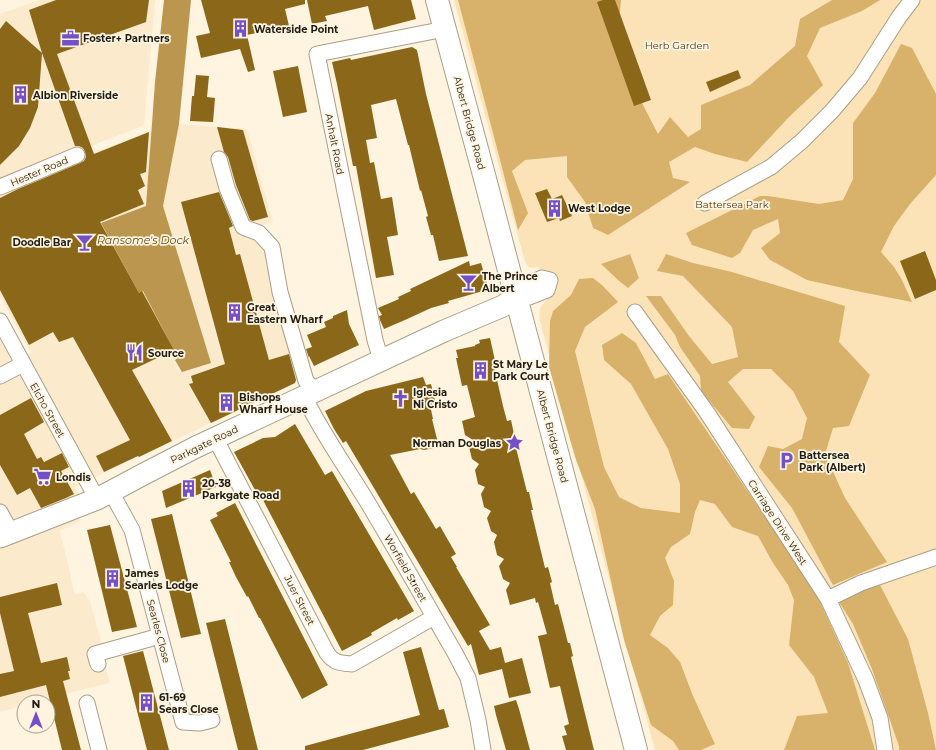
<svg xmlns="http://www.w3.org/2000/svg" width="936" height="750" font-family="Montserrat,sans-serif">
<style>
.built{fill:#fbeacb}
.green{fill:#fce3b7}
.forest{fill:#d8b26b}
.water{fill:#bb964e}
.building{fill:#8a6719}
.lines{fill:none;stroke-linecap:round;stroke-linejoin:round}
.street-casing{stroke:#aa9e87;stroke-width:17}
.secondary-casing{stroke:#aa9e87;stroke-width:23}
.primary-casing{stroke:#aa9e87;stroke-width:24}
.street{stroke:#fff;stroke-width:15}
.secondary{stroke:#fff;stroke-width:21}
.primary{stroke:#fff;stroke-width:22}
.labels{text-anchor:middle;stroke-width:3.5;stroke-linejoin:round;paint-order:stroke}
.poi-label{font-size:10px;font-weight:bold;fill:#221e15;stroke:#fef4e0;text-anchor:start}
.park-label{font-size:10px;fill:#4a3a1a;stroke:#fef4e0}
.street-label{font-size:10px;fill:#221e15;stroke:#fef4e0}
.water-label{font-size:11px;font-style:italic;fill:#674e16;stroke:#fef4e0}
</style>
<rect width="100%" height="100%" fill="#fef4e0"/>
<path class="built" d="M40,0h115l-11,125 -144,57v-168z
M179,124l68,5 26,93 -11,3 -1,7 3,16 34,130 -3,5 -156,74 -1,-2 -40,21 -24,11 5,7 -10,4 11,23 -20,10 15,64 8,-3 7,9 12,45 1,12 7,25 -34,8 -40,11h-12v3l-24,7v-373l12,23 19,-9 -31,-57v-102l73,-33 77,-30 27,6z"/>
<path class="green" d="M454,0h482v750h-281l-115,-429c-2,-12 1,-16 9,-23l-11,-31c-10,2 -11,0 -14,-9z"/>
<path class="forest" d="M458,0h163l-3,34 24,69 16,31 12,-17 18,20 13,-8v-24l49,-20 45,-39 5,-27 32,-19h48l-18,11 -42,17 -13,28 16,29 -34,32 -42,45 -32,-8 -20,-7 -26,15 4,16 17,4 -82,53 -15,-7 -8,-26 -18,-25v-21l-42,4 -13,11 16,42 -10,17 -20,-78z
M901,44l11,4 24,46v81l-26,29 -16,22 -13,26 13,15 8,13 10,22 -51,-10 -54,-12 -37,-20 -9,-12 19,-15 -2,-14 -25,11 -13,23 -8,5 -40,-13 -6,-12 74,-37h8l51,8 24,-4 10,-21v-56l22,-30z
M630,254l9,24 -11,10 -10,-8 -17,-16z
M666,254l27,9 39,9 113,34 -6,36 31,33 -21,51 -16,2 -8,26 20,44 42,64 -54,23 -41,-77 -33,-41 9,-21 15,3 19,-10 5,-21 -14,-27 -22,-22h-28l-15,13 27,35 -6,12 -17,-1 -31,-37 -1,-15 -20,-29 -5,-12 -29,-39h15l28,40 23,28 26,-7 -6,-30 -49,-51 -26,-5z
M593,278l10,8 15,16 -33,25 -10,24 29,116 15,30 22,11 39,5v-29l-12,-35 -37,-65 -27,-24 -2,-15 20,-12 14,10 19,36 13,-5 112,165 30,47 6,7 32,70 27,87h-91l13,-34 31,-3 -14,-36 -25,-32 5,-45 -6,-15 -15,-22 -15,-27 -26,-9 -17,-23 -15,-4 -5,12 -5,22 -19,13 -6,11 9,23 -1,24 -13,11 -10,19 18,13 12,14 13,34 22,48 -14,6h-22l-6,-9 -22,-16 -27,-85 -29,-131 -19,-49 -27,-93 1,-46 3,-10 18,-16 8,-16z
M880,585l28,54 20,74 8,37h-37v-4l-27,-77 -19,-45 -14,-22 26,-13z"/>
<path class="water" d="M164,0h27l-12,124 -16,82 48,157 -29,9 -7,-12 3,-2 -35,-67 -4,2 -38,-70 45,-17 9,-124z"/>
<path class="building" d="M56,0h93l-3,22 -89,32 37,100 55,-22 -3,40 -6,2 5,12 -7,4 6,14 -44,18 39,71 3,-2 32,59 -42,20 40,71 -33,16 -1,-1 -34,16 -8,-16 34,-16 -57,-103 -14,5 -6,-10 -24,13 -29,-55v-92l18,-9 62,-26 4,-2 2,-4 -1,-5 -2,-4 -4,-2h-4l-33,-93 -4,54 -8,21 -11,18 -19,19v-136l6,-8 36,32 -13,-43z
M201,0h104v4l-20,5 4,17 -42,9 8,35 -7,2 -8,-23 -39,9 -5,-22 14,-3z
M307,0h104l5,19 -42,11 -6,-24 -43,10 2,5 -15,3z
M603,0h12l36,100 -17,6 -37,-104z
M412,47l5,3 9,44 42,162 -29,5 -6,-26h-2l-5,-18 2,-1 -7,-26 -1,1 -11,-46h-1l-12,-46 -25,6 6,33 -11,2 4,23 4,-1 7,37 11,-2 6,38 -11,2 7,38 -18,3 -20,-112h-3l-16,-82 -5,-22 18,-4 1,2z
M298,66l9,46 -24,5 -10,-46z
M738,70l3,8 -31,14 -4,-10z
M196,75l13,1 -2,21 8,1 -2,24 -23,-1 2,-25h2z
M217,127l26,3 25,87 -15,4 -3,-1 -14,-35 -8,-28 -4,-5z
M547,189l5,10 10,-4 10,21 -12,5 -1,-3 -12,4 -12,-29z
M219,192l14,34 -4,2 7,27 4,-1 29,106 20,-6 7,26 -1,3 -84,40 -22,-39 4,-1 -2,-7 34,-12 -44,-162z
M925,251l11,29v10l-21,9 -15,-38z
M469,261l1,5 11,-3 6,21 -4,7 -35,10 1,2 -18,5 -26,12 -21,9 -4,-9 -1,-4 3,-1 -4,-7 21,-9 -1,-2 13,-6 -1,-2z
M347,310l2,14 10,21 -45,21 -5,-10v2l-3,-9 6,-2 -5,-12 19,-8 -2,-5 9,-4v-2z
M490,338l6,27h-2l1,6 8,35 4,15 4,-1 4,19 -1,1 13,52h2l4,18h-2l14,58 3,-1 4,15 -2,1 5,22 3,-1 10,39h2l3,13 -2,1 23,93h-28l-4,-14 5,-1 -3,-9 5,-2 -9,-38 -10,2 -12,-52 9,-2 -9,-32 -2,1 -1,-5 -25,7 -4,-15 4,-7 -7,-4 -4,-13 5,-7 -7,-4 -3,-13 3,-7 -6,-4 -4,-13 4,-7 -7,-4 -3,-13 4,-7 -7,-3 -3,-14 4,-6 -7,-5 -3,-12 4,-7 -8,-5 -3,-14 13,-4 -8,-32 -5,1 -6,-28h2l-2,-8 19,-4v-1l5,-2 -1,-3z
M423,377l3,8 5,-1 5,20 -6,1 3,14h-1l7,28 -15,3 -4,-1 -30,6 21,39 3,-2 22,37 4,-3 16,28 -5,3 6,10h-1l34,58 -11,6 11,19 11,-3 4,16 17,-5 9,35 -22,5 -7,-29 -23,6 -8,-31 -3,2 -122,-205 -3,2 -9,-14 -9,-18 41,-20z
M31,398l13,24 -20,12 13,25 4,-2 3,5 18,-9 7,14 -8,4 13,23 -8,4 -25,10 -11,-20 -13,7 -17,-30v-50z
M295,424l30,51 7,-4 82,140 -16,9 -1,-2 -26,15 1,2 -30,16 -80,-153 -2,1 -26,-47 29,-14 12,-1z
M210,470l6,17 -50,21 -4,-17z
M235,503l93,182 -26,14 -42,-81h-1l-11,-22 -1,1 -11,-20 -7,-15h2l-21,-42 8,-4 -2,-3z
M172,514l29,120 -20,4 -30,-119z
M110,525l27,102 -25,5 -25,-102z
M57,583l5,22 -34,8 13,50 26,-6 3,14h-2l2,8 -7,2 18,69h-19l-16,-65 -46,12v-23l14,-3 -14,-58v-16z
M225,619l33,131h-20l-32,-127z
M421,647l18,63 5,-1 5,18 -86,23h-58v-4l115,-31 -17,-63z
M143,651l26,99h-22l-24,-94z
M516,700l3,9 11,41h-24l-10,-35 -2,-9z"/>
<g class="lines">
<defs>
<path id="street" d="M219,159l8,29 16,39 16,6 13,14 8,45 26,89 9,10
M0,187l77,-32
M705,203l66,-36 31,-26 30,-30 28,-33 39,-61 13,-17
M542,278l8,2 -3,10 -18,7h-13l9,-11z
M635,312l71,99 122,188 38,81 14,38 5,32
M0,321l97,178
M381,360l-6,-20 -58,-286 128,-25
M0,376l23,-12
M304,396c18,38 43,72 64,107 30,50 58,100 87,150l13,25 10,42 5,30
M215,438l112,215c7,10 13,10 25,11l82,-47
M111,492l21,38 51,192 17,1 12,-3
M0,512l7,13 1,9
M828,599l33,-16 75,-26
M98,664l-3,-10 65,-18
M87,703l12,47"/>
<path id="secondary" d="M0,537l97,-38 45,-24 54,-28 248,-116 59,-25 13,-9"/>
<path id="primary" d="M437,0l47,175 32,122 120,453"/>
</defs>
<use href="#street" class="street-casing"/>
<use href="#secondary" class="secondary-casing"/>
<use href="#primary" class="primary-casing"/>
<use href="#street" class="street"/>
<use href="#secondary" class="secondary"/>
<use href="#primary" class="primary"/>
</g>
<defs>
<symbol id="building-bare" viewBox="-9 -9 18 18"><path d="M-4-6H4V6H1V3H-1V6H-4ZM-2.5-4.3h1.7v1.8h-1.7ZM.8-4.3h1.7v1.8H.8ZM-2.5-1h1.7V.8h-1.7ZM.8-1h1.7V.8H.8Z" fill="#7350c9" stroke="#fef4e0" stroke-width="2.5" paint-order="stroke"/></symbol>
<symbol id="office-bare" viewBox="-9 -9 18 18"><path d="M-6-3h4V-5.5h4V-3h4V5H-6ZM-1-4.5V-3h2v-1.5ZM-6 0V1H6V0Z" fill="#7350c9" stroke="#fef4e0" stroke-width="2.5" paint-order="stroke"/></symbol>
<symbol id="bar-bare" viewBox="-9 -9 18 18"><path d="M-6-5H6L.8 .8V4.5H3.5V6h-7V4.5H-.8V.8Z" fill="#7350c9" stroke="#fef4e0" stroke-width="2.5" paint-order="stroke"/></symbol>
<symbol id="restaurant-bare" viewBox="-9 -9 18 18"><path d="M-5-6h1v4h1v-4h1v4h1v-4h1v5L-1.5 .5V6h-2V.5L-5-1ZM5-6V6H3V1.5H1.5Q1.5-4 5-6Z" fill="#7350c9" stroke="#fef4e0" stroke-width="2.5" paint-order="stroke"/></symbol>
<symbol id="church-bare" viewBox="-9 -9 18 18"><path d="M-1.2-6h2.4v3.5h3.3v2.4h-3.3V6h-2.4V-.1h-3.3v-2.4h3.3Z" fill="#7350c9" stroke="#fef4e0" stroke-width="2.5" paint-order="stroke"/></symbol>
<symbol id="sight-bare" viewBox="-9 -9 18 18"><path d="M0-6L1.8-2.2L6-1.7L2.9 1.2L3.7 5.4L0 3.3L-3.7 5.4L-2.9 1.2L-6-1.7L-1.8-2.2Z" fill="#7350c9" stroke="#fef4e0" stroke-width="2.5" paint-order="stroke"/></symbol>
<symbol id="parking-bare" viewBox="-9 -9 18 18"><path d="M-3.5-5.5H1a3.5 3.5 0 0 1 0 7H-1V5.5H-3.5ZM-1-3.4V-.6H.8a1.4 1.4 0 0 0 0-2.8Z" fill="#7350c9" stroke="#fef4e0" stroke-width="2.5" paint-order="stroke"/></symbol>
<symbol id="supermarket-bare" viewBox="-9 -9 18 18"><path d="M-6-5.5h2.5l.6 2H6L4.5 2H-2.5L-4.4-4H-6ZM-1.5 3.2a1.3 1.3 0 1 0 .1 0ZM3 3.2a1.3 1.3 0 1 0 .1 0Z" fill="#7350c9" stroke="#fef4e0" stroke-width="2.5" paint-order="stroke"/></symbol>
</defs>
<g fill-rule="evenodd">
<use href="#building-bare" x="228" y="16" width="25" height="25"/>
<use href="#office-bare" x="58" y="26" width="25" height="25"/>
<use href="#building-bare" x="8" y="82" width="25" height="25"/>
<use href="#building-bare" x="542" y="196" width="25" height="25"/>
<use href="#bar-bare" x="72" y="230" width="25" height="25"/>
<use href="#bar-bare" x="456" y="270" width="25" height="25"/>
<use href="#building-bare" x="222" y="300" width="25" height="25"/>
<use href="#restaurant-bare" x="122" y="340" width="25" height="25"/>
<use href="#building-bare" x="468" y="358" width="25" height="25"/>
<use href="#church-bare" x="388" y="386" width="25" height="25"/>
<use href="#building-bare" x="214" y="390" width="25" height="25"/>
<use href="#sight-bare" x="502" y="430" width="25" height="25"/>
<use href="#parking-bare" x="774" y="448" width="25" height="25"/>
<use href="#supermarket-bare" x="30" y="464" width="25" height="25"/>
<use href="#building-bare" x="176" y="476" width="25" height="25"/>
<use href="#building-bare" x="100" y="566" width="25" height="25"/>
<use href="#building-bare" x="134" y="690" width="25" height="25"/>
</g>
<g class="labels">
<g class="poi-label">
<text x="254" y="33">Waterside Point</text>
<text x="83" y="42">Foster+ Partners</text>
<text x="33" y="99">Albion Riverside</text>
<text x="568" y="212">West Lodge</text>
<text x="71" y="246" text-anchor="end">Doodle Bar</text>
<text x="482" y="280">The Prince<tspan x="482" dy="12">Albert</tspan></text>
<text x="247" y="311">Great<tspan x="247" dy="12">Eastern Wharf</tspan></text>
<text x="148" y="357">Source</text>
<text x="493" y="368">St Mary Le<tspan x="493" dy="12">Park Court</tspan></text>
<text x="413" y="396">Iglesia<tspan x="413" dy="12">Ni Cristo</tspan></text>
<text x="239" y="401">Bishops<tspan x="239" dy="12">Wharf House</tspan></text>
<text x="501" y="447" text-anchor="end">Norman Douglas</text>
<text x="799" y="459">Battersea<tspan x="799" dy="12">Park (Albert)</tspan></text>
<text x="56" y="481">Londis</text>
<text x="202" y="487">20-38<tspan x="202" dy="12">Parkgate Road</tspan></text>
<text x="125" y="577">James<tspan x="125" dy="12">Searles Lodge</tspan></text>
<text x="159" y="701">61-69<tspan x="159" dy="12">Sears Close</tspan></text>
</g>
<g class="park-label">
<text x="677" y="49">Herb Garden</text>
<text x="732" y="208">Battersea Park</text>
</g>
<g class="street-label">
<text transform="translate(470 123) rotate(75)" y="4">Albert Bridge Road</text>
<text transform="translate(335 144) rotate(79)" y="4">Anhalt Road</text>
<text transform="translate(39 171) rotate(-23)" y="4">Hester Road</text>
<text transform="translate(48 410) rotate(61)" y="4">Elcho Street</text>
<text transform="translate(553 436) rotate(75)" y="4">Albert Bridge Road</text>
<text transform="translate(204 444) rotate(-26)" y="4">Parkgate Road</text>
<text transform="translate(778 522) rotate(57)" y="4">Carriage Drive West</text>
<text transform="translate(406 568) rotate(60)" y="4">Worfield Street</text>
<text transform="translate(300 600) rotate(63)" y="4">Juer Street</text>
<text transform="translate(159 631) rotate(75)" y="4">Searles Close</text>
</g>
<g class="water-label">
<text x="143" y="244">Ransome's Dock</text>
</g>
</g>
<g transform="translate(36 714)"><circle r="19" fill="#fef4e0" stroke="#a69e8f"/>
<path d="M0-3L7 15L0 10L-7 15Z" fill="#7350c9"/>
<text y="-6" font-size="11" font-weight="bold" text-anchor="middle" fill="#221e15">N</text>
</g>
</svg>
